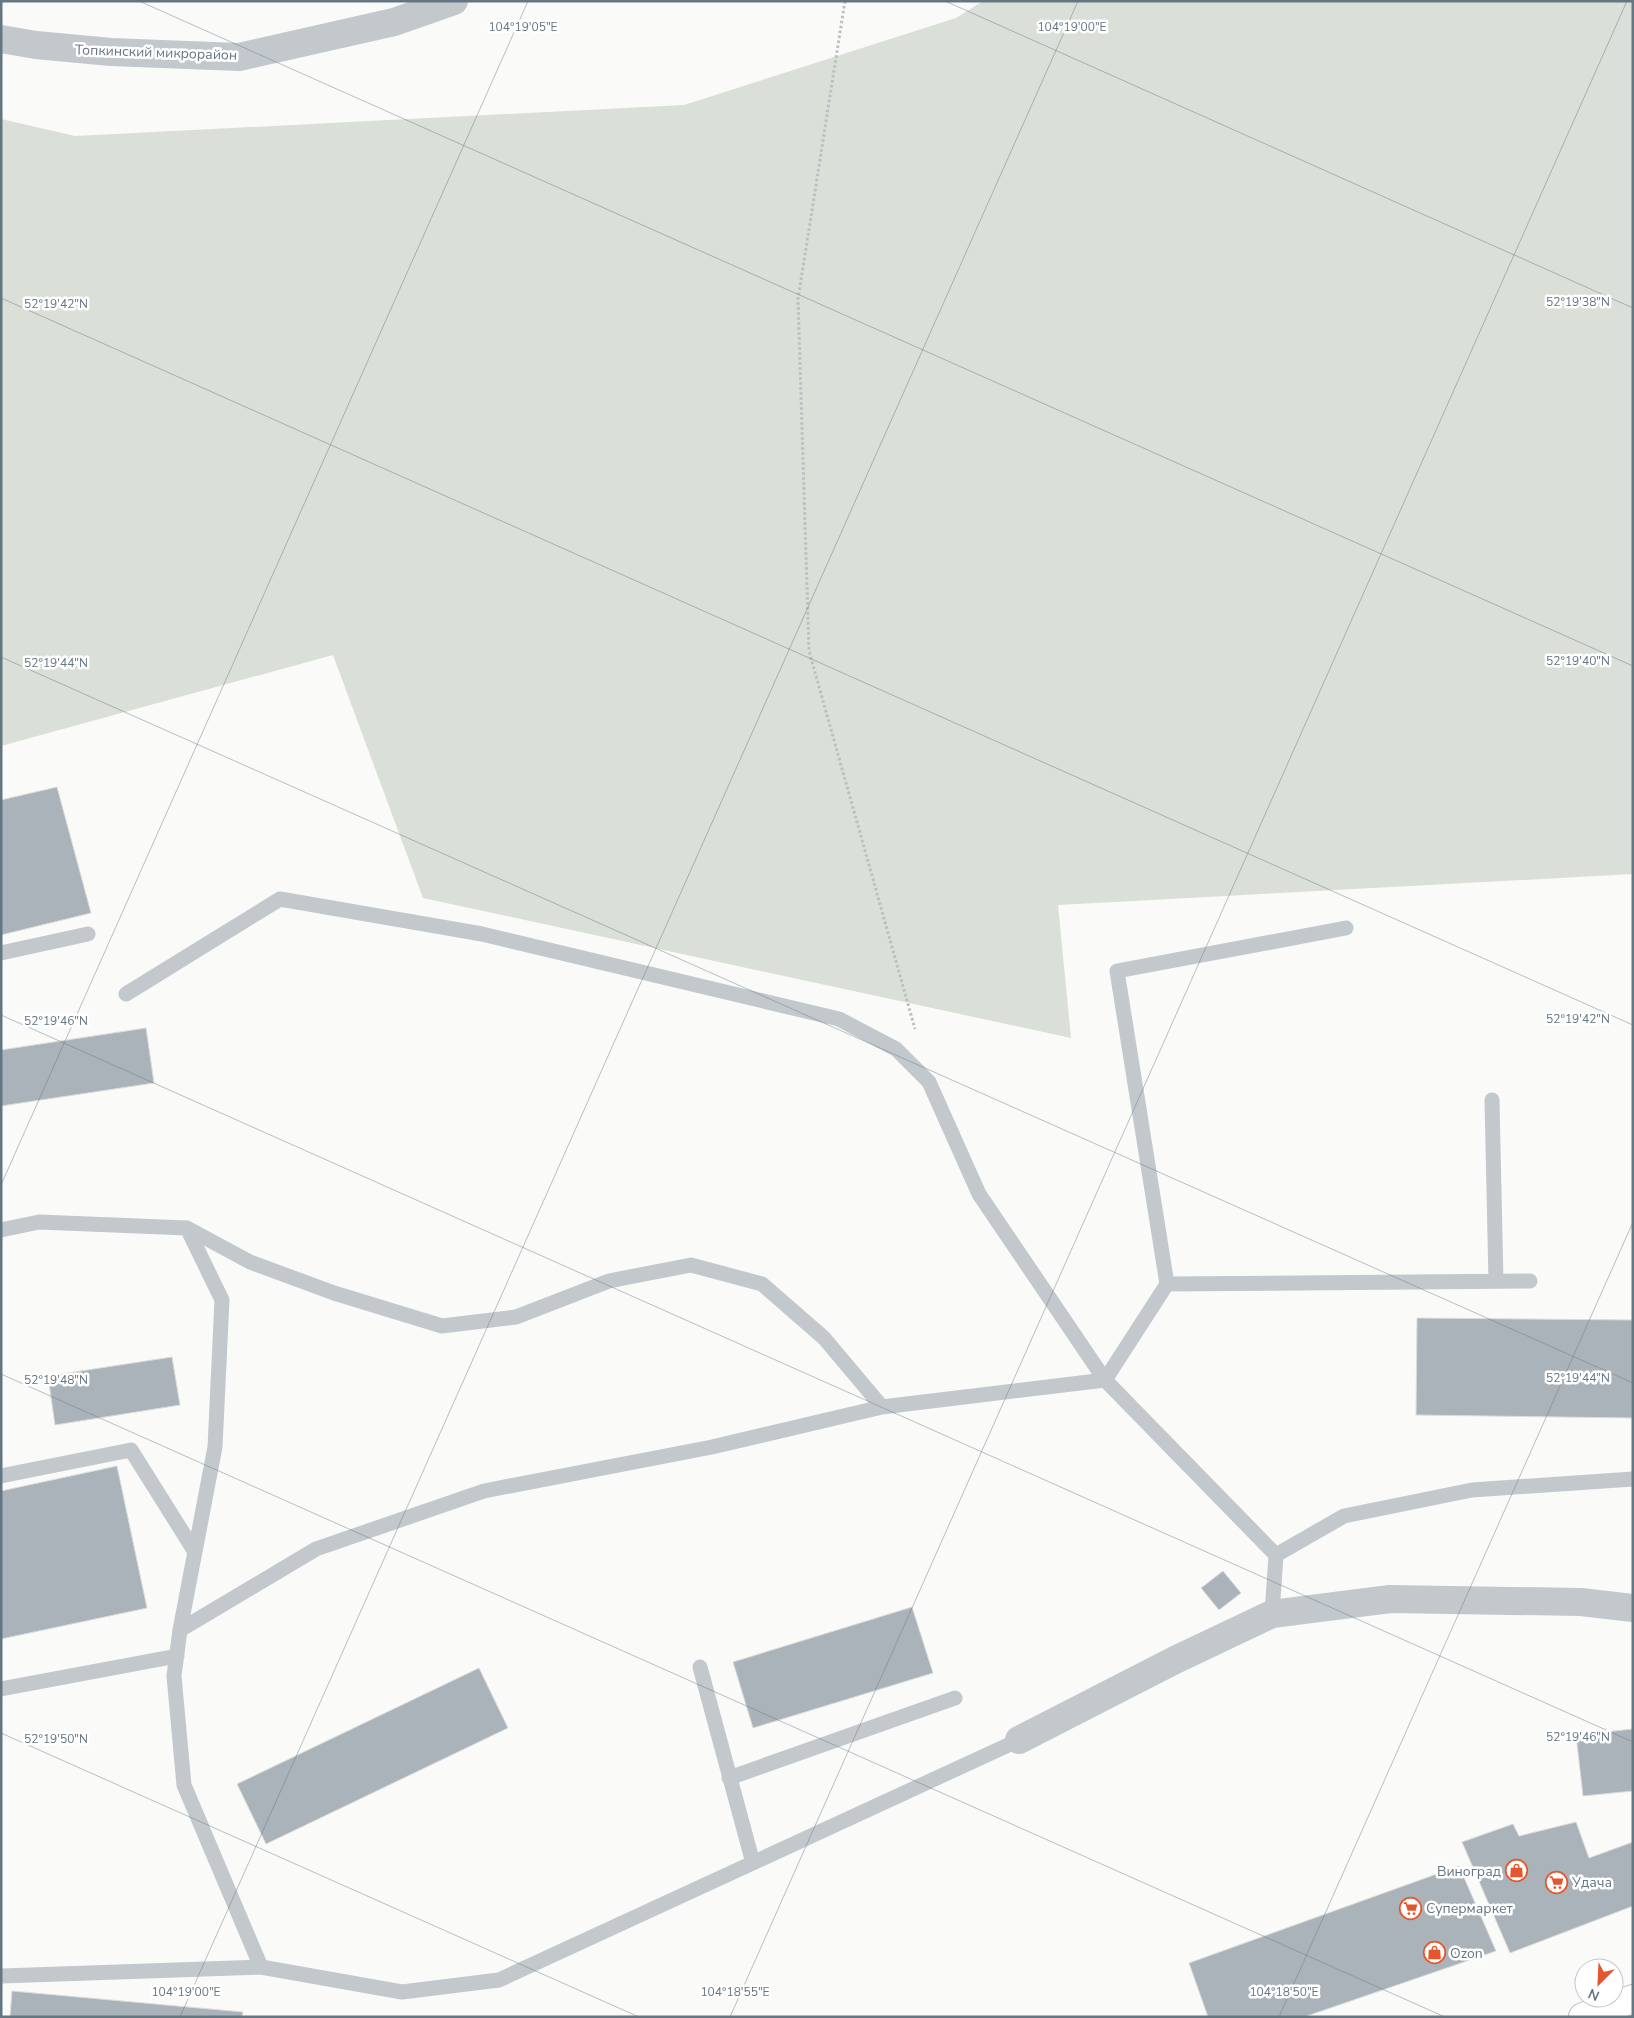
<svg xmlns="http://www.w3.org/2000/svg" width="1634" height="2018" font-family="'Nunito Sans',sans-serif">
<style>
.green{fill:#dadfd7}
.building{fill:#aab3b9;stroke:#dcdcda}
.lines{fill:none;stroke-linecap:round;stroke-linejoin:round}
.primary-casing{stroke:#b5babe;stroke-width:30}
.path{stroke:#bbbfc2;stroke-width:3;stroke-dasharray:2.5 2.5;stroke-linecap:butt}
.service{stroke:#c3c8cc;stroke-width:15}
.minor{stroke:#c3c8cc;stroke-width:28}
.primary{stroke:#fff;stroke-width:28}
.ticks{fill:none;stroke:#657683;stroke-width:1;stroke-opacity:0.45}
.labels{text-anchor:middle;stroke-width:5;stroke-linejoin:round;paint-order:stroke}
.street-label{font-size:14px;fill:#657683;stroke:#fff}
.poi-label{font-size:14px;fill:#657683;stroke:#fff;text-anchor:start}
.ticks-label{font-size:12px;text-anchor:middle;fill:#657683;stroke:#fff;stroke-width:5;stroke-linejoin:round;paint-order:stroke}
</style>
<rect width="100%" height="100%" fill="#fafaf8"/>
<path class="green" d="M983,1h650v873l-575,31 13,133 -648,-140 -90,-243 -332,91v-627l74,17 609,-31 272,-87z"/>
<path class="building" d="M57,787l34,126 -90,22v-135z
M146,1028l8,55 -153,23v-56z
M1417,1318l216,2 -1,98 -216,-3z
M172,1357l8,48 -125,20 -7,-49z
M117,1466l30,142 -146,31v-148z
M1223,1571l18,22 -22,17 -18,-22z
M912,1607l21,66 -180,55 -20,-66z
M479,1668l29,60 -242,116 -29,-60z
M1633,1729v62l-50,5 -7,-61z
M1576,1822l13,36 44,-16v64l-123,47 -48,-111 51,-18 6,12z
M1459,1866l37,85 -192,66h-96l-19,-54z
M12,1991l231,21 -1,5h-232z"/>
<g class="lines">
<defs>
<path id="primary" d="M1583,2017l50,-18"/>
</defs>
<use href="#primary" class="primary-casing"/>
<path class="path" d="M845,1l-47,298 11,352 106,378"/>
<path class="service" d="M1,953l87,-19
M126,994l154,-95 202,35 357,85 57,30 33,33 50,112 126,186 171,175 -4,59
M1492,1100l4,181
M1,1230l38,-8 148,6 63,34 84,31 108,33 74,-9 93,-36 82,-16 71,19 62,54 58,69
M1167,1284l363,-3
M1,1476l130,-26 64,102
M1276,1555l68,-39 128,-26 161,-11
M180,1630l35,-183 7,-147 -35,-72
M700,1667l53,196
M1,1689l176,-33
M1019,1740l-520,240 -97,12 -141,-25 -77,-182 -10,-109 6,-46 136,-81 168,-58 228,-44 170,-40 223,-27 62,-96 -50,-313 229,-43
M729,1778l226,-80
M1,1976l260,-9"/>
<path class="minor" d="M1,39l35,6 75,7 128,5 155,-35 60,-21
M1019,1740l156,-80 97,-46 118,-15 191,3 52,6"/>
<use href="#primary" class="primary"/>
</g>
<path class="ticks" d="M139,1l1494,665M945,1l688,307M1,298l1632,727M1,657l1632,726M1,1015l1632,727M1,1185l527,-1184M1,1374l1444,643M1,1733l638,284M180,2017l898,-2016M730,2017l897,-2016M1279,2017l354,-795"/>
<defs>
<symbol id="shop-ring" viewBox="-11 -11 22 22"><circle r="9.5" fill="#fff" stroke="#e4572e" stroke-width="1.5"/><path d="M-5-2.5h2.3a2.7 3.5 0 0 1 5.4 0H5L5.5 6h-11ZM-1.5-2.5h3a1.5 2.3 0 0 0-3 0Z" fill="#e4572e"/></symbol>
<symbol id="supermarket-ring" viewBox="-11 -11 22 22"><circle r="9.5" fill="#fff" stroke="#e4572e" stroke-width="1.5"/><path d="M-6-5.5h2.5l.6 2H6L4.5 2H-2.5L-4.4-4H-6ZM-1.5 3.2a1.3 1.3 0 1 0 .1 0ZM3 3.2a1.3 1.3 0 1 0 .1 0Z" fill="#e4572e"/></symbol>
</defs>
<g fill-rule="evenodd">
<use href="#shop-ring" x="1504" y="1858" width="25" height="25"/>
<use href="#supermarket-ring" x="1544" y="1870" width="25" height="25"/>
<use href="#supermarket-ring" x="1398" y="1896" width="25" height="25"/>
<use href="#shop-ring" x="1422" y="1940" width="25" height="25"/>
</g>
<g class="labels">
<g class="street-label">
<text transform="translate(156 52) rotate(2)" y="5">Топкинский микрорайон</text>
</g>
<g class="poi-label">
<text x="1501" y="1876" text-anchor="end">Виноград</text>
<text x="1572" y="1887">Удача</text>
<text x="1426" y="1913">Супермаркет</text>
<text x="1450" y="1958">Ozon</text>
</g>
</g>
<g class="ticks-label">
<text x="523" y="31">104°19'05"E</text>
<text x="1072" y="31">104°19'00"E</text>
<text x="1578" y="306">52°19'38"N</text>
<text x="56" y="308">52°19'42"N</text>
<text x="1578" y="665">52°19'40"N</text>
<text x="56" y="667">52°19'44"N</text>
<text x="1578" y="1023">52°19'42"N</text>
<text x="56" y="1025">52°19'46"N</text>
<text x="1578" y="1382">52°19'44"N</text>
<text x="56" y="1384">52°19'48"N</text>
<text x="1578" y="1741">52°19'46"N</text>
<text x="56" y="1743">52°19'50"N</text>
<text x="186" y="1996">104°19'00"E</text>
<text x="735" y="1996">104°18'55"E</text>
<text x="1284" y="1996">104°18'50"E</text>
</g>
<rect width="1634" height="2018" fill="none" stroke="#657683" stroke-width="5"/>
<g transform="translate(1599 1983) rotate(204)"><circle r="24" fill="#ffffff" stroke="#c1c8cd"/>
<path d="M0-4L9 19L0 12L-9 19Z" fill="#e4572e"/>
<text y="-8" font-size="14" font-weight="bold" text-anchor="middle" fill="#657683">N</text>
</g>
</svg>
